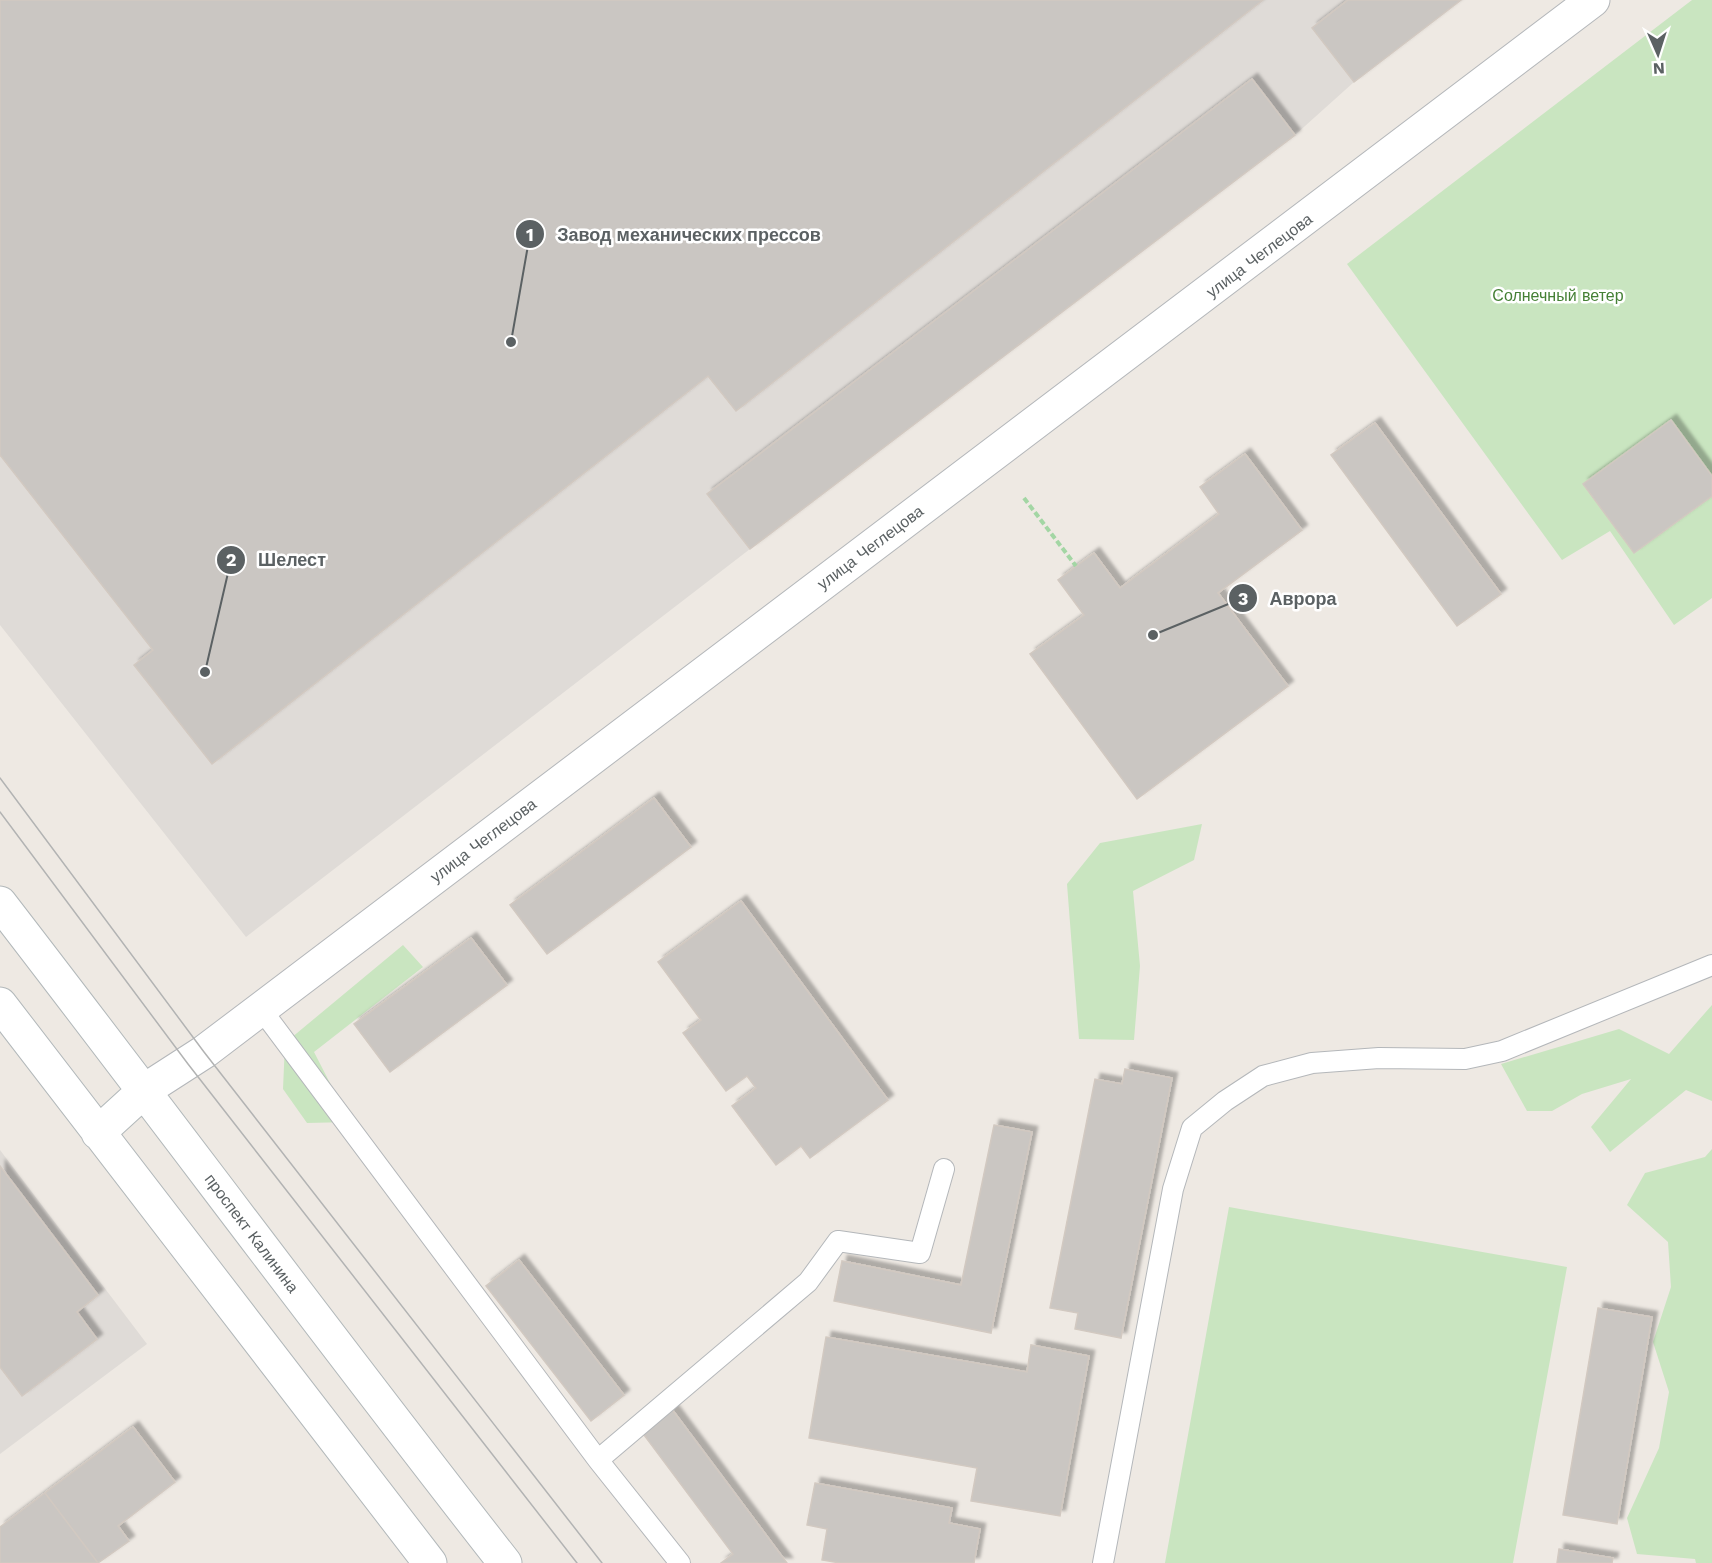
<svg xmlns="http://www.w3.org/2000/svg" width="1712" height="1563" font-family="'Work Sans',sans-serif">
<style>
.industrial{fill:#dfdbd7}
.green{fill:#c9e5c0}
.building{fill:#cac6c2;stroke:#d2c9c1;stroke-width:1.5;filter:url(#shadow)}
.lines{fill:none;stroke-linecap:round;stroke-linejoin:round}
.lane-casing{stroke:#b4b7ba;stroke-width:22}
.street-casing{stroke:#b4b7ba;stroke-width:35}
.secondary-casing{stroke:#b2b8ba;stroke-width:35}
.path{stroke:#a3d6a4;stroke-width:4;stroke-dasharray:6 3;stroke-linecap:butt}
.lane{stroke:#fff;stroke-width:20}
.street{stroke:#fff;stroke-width:33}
.secondary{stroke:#fff;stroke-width:33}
.tram{stroke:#b2b3b3;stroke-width:1.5}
.labels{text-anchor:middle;stroke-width:5;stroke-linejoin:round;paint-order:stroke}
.street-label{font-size:16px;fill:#5b6163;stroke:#fff}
.park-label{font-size:16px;fill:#458035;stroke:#fff}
.leader{fill:none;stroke:#5b6163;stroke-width:2}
.callout-dot{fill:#5b6163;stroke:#fff;stroke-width:2}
.mark-label{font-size:18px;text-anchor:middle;font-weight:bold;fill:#fff}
.callout-label{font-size:18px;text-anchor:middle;font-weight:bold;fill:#5b6163;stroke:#fff;stroke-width:5;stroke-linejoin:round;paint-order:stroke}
</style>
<defs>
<filter id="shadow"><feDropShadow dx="5.5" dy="-5.5" stdDeviation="1.5" flood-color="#0004"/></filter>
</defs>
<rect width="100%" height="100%" fill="#eee9e3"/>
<path class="industrial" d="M0,0h1461l-107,82 -59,53 -545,414 -504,388 -246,-312z
M0,1150l147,194 -147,110z"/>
<path class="green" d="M1692,0h20v598l-38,27 -64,-94 -48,29 -215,-296z
M1202,824l-8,36 -61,31 7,75 -6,74 -55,-1 -12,-155 33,-41z
M403,945l20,22 -109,85 36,70 -43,1 -24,-34 2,-46z
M1712,1005v96l-26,-11 -76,62 -19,-25 40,-48 -49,15 -30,17h-25l-26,-47 118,-35 50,25z
M1712,1149v414h-16l-1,-4 -58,-5 -10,-36 32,-70 10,-56 -16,-50 18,-55 -3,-45 -41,-37 18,-32 60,-16z
M1229,1207l338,60 -54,296h-348z"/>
<path class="building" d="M0,0h1263l-527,411 -28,-35 -496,388 -78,-99 19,-15 -153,-195z
M1348,0h113l-107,82 -42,-54z
M1252,79l43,56 -545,414 -43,-55z
M1671,420l41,56v20l-78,57 -51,-69z
M1375,423l126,171 -44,32 -126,-171z
M1245,454l57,76 -84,63 70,93 -151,113 -107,-145 54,-39 -26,-35 36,-27 26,35 99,-74 -19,-27z
M654,798l37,49 -144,107 -37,-49z
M741,901l147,199 -78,58 -9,-12 -25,19 -44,-59 24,-18 -9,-12 -21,15 -43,-58 18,-13 -43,-58z
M471,938l36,47 -117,87 -36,-48z
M1125,1069l47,9 -51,260 -46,-9 3,-16 -28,-5 45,-229 27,5z
M994,1125l38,7 -41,201 -157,-32 8,-40 119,24z
M0,1166l98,129 -21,17 20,27 -75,57 -22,-29z
M519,1260l105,135 -33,26 -105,-135z
M1598,1308l54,9 -35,207 -54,-9z
M826,1337l201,35 4,-27 58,11 -29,160 -89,-15 6,-33 -168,-30z
M671,1408l116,155h-66l12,-9 -92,-123z
M133,1427l42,55 -57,44 11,15 -31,22 -53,-70z
M815,1483l137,25 -3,15 31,6 -6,34h-134l-18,-3 5,-31 -20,-4z
M45,1493l53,70h-98v-36z
M1559,1549l54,9 -1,5h-55z"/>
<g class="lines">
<defs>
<path id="lane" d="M261,1009l337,451 210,-178 30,-41 82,12 24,-84
M598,1460l82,103
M1103,1563l70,-374 19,-61 33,-27 38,-25 49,-13 67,-5 86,1 37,-8 210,-86"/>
<path id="street" d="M145,1090l59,-38 1389,-1052"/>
<path id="secondary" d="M0,903c169,219 334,442 505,660
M0,1004l430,559
M98,1133l47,-43"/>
</defs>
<use href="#lane" class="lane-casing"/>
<use href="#street" class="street-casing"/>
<use href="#secondary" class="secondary-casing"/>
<path class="path" d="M1024,498l52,68"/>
<use href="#lane" class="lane"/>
<use href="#street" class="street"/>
<use href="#secondary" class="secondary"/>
<path class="tram" d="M0,778l204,274 398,511
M0,812l188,252 389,499"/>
</g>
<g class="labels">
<g class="street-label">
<text transform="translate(1259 255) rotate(-37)" y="6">улица Чеглецова</text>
<text transform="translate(870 547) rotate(-37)" y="6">улица Чеглецова</text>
<text transform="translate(483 840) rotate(-37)" y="6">улица Чеглецова</text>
<text transform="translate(252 1233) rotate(53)" y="6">проспект Калинина</text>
</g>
<g class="park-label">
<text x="1558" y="301">Солнечный ветер</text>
</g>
</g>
<path class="leader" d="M511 342L530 234M205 672L231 560M1153 635L1243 598"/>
<g class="callout-dot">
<circle cx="511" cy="342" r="6"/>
<circle cx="205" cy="672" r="6"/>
<circle cx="1153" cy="635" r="6"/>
<circle cx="530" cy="234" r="15"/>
<circle cx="231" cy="560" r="15"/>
<circle cx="1243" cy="598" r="15"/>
</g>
<g class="mark-label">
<text x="530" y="241">1</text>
<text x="231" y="566">2</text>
<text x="1243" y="605">3</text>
</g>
<g class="callout-label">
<text x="689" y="241">Завод механических прессов</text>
<text x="292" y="566">Шелест</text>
<text x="1303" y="605">Аврора</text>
</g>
<g transform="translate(1658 54) rotate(177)" stroke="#ffffff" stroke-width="4.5" paint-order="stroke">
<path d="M0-4.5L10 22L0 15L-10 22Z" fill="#5b6163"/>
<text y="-9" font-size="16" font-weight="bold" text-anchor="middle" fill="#5b6163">N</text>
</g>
</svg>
